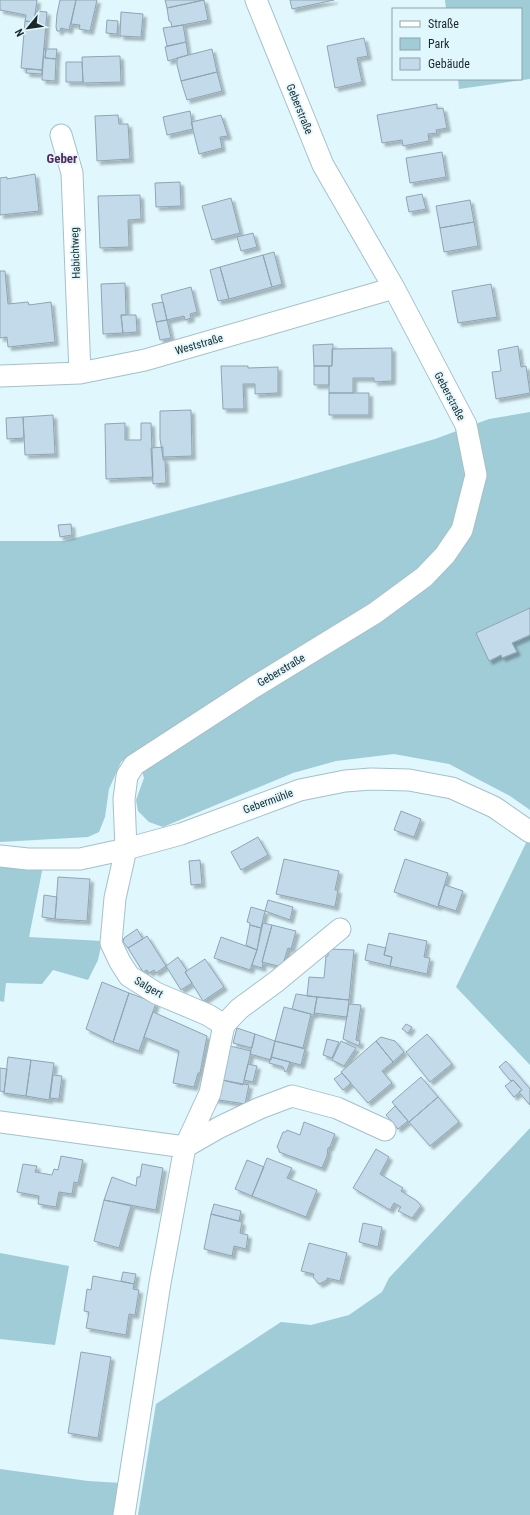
<svg xmlns="http://www.w3.org/2000/svg" width="530" height="1515" font-family="'Roboto Condensed',sans-serif">
<style>
.green{fill:#9fccd7}
.building{fill:#c2dae9;stroke:#8fa5b4;filter:url(#shadow)}
.lines{fill:none;stroke-linecap:round;stroke-linejoin:round}
.minor-casing{stroke:#a4c1c9;stroke-width:23}
.minor{stroke:#fff;stroke-width:21}
.labels{text-anchor:middle;stroke-width:3.5;stroke-linejoin:round;paint-order:stroke}
.street-label{font-size:11px;fill:#1b2729;stroke:#dff7fd}
.quarter-label{font-size:13px;font-weight:bold;fill:#55285c;stroke:#dff7fd}
</style>
<defs>
<filter id="shadow"><feDropShadow dx="3.5" dy="3.5" stdDeviation="1" flood-color="#0004"/></filter>
</defs>
<rect width="100%" height="100%" fill="#dff7fd"/>
<path class="green" d="M445,0h85v79l-71,10 -1,-10h63v-70h-75z
M530,412v398l-20,-14 -61,-32 -55,-10 -58,7 -43,12 -130,54 -14,-5 -11,-11 -2,-11 8,-22 -8,-27 -15,11 -12,27 -4,28 -6,15 -11,5 -88,5v-301h64l222,-59 149,-43 54,-20z
M527,841l3,2v222l-74,-78z
M45,856l-16,81 73,4 -4,19 -10,20 -35,-10 -11,14 -36,-1 -2,19 -4,-1v-140z
M530,1128v387h-392l18,-111 125,-82 30,3 38,-10 33,-23 7,-14z
M0,1253l69,13 -14,79 -55,-6z
M0,1469l88,12 33,2 -6,32h-115z"/>
<path class="building" d="M0,0h37l-3,22 -9,-1 1,-6 -26,-5z
M60,0h16l-7,30 -8,-2 -1,3h-3l-1,-4 1,-13z
M76,0h21l-7,31 -11,-2 1,-4 -9,-1z
M165,0h39l-37,8z
M204,0l4,20 -36,7 -1,-5 -2,-1 -2,-13z
M290,0h44l-42,9z
M36,11l11,1 -5,58 -21,-2 4,-47 9,1z
M121,12l22,2 -2,23 -21,-1z
M107,20l11,1 -1,13 -11,-1z
M183,25l3,17 -19,4 -4,-18z
M364,38l4,18 -11,2 5,24 -27,6 -8,-42z
M186,42l2,13 -20,6 -3,-14z
M44,48l2,1 -1,9 11,1 -1,22 -13,-1z
M46,49h11l-1,10 -11,-1z
M212,49l5,23 -36,9 -4,-16v-7z
M120,56l1,26 -38,1 -1,-26z
M66,62h16l1,20h-17z
M27,69l15,1v4l-16,-1z
M217,72l5,19 -35,9 -6,-19z
M437,104v5l6,-1 4,20 -11,2 1,3 -9,1 1,7 -26,5 -1,-6 -20,3 -5,-28z
M190,111l3,18 -26,6 -4,-18z
M118,115l1,9h9l2,35 -33,2 -2,-45z
M221,115l7,21 -8,1 2,11 -23,6 -8,-32z
M442,152l4,25 -36,6 -4,-25z
M35,174l4,37 -39,4v-37l7,-1v2z
M180,182l1,24 -25,1 -1,-24z
M422,194l4,15 -17,3 -3,-15z
M140,195l1,24 -13,1 1,27 -29,1 -2,-52z
M231,198l9,35 -28,7 -10,-34z
M470,200l4,22 -34,6 -4,-22z
M474,222l4,24 -34,6 -4,-24z
M253,233l4,14 -16,4 -4,-14z
M274,252l8,32 -10,3 -9,-32z
M263,255l9,32 -43,12 -9,-32z
M220,267l9,32 -11,2 -8,-31z
M0,271h5l3,33 20,-2 1,3 22,-3 4,40 -47,5 -1,-10 -7,1z
M125,283l1,32h-5l2,18 -20,1 -2,-50z
M491,284l6,33 -39,6 -6,-32z
M191,287l6,25 -7,2 1,4 -6,2 -1,-4 -17,4 -6,-25z
M163,302l4,18 -11,2 -4,-18z
M121,315h15l1,17 -14,1z
M167,320l4,18 -11,2 -4,-18z
M333,344l-1,22h-18l-1,-21z
M518,346l3,21 5,-1 4,27 -34,6 -4,-27 9,-1 -3,-21z
M392,348v33l-18,1v-4h-21v15h-24v-27h3v-17z
M221,366h27v2l30,-1v26l-23,1v-10h-12l1,25h-21z
M314,366h15v19h-15z
M329,393h40v22h-40z
M191,410l1,46 -29,1 -3,-18v-28z
M53,415l2,39 -30,1 -2,-38z
M23,417l1,21 -17,1 -1,-21z
M125,423v17h16v-17h10l2,54 -47,2 -1,-55z
M163,447v13h2l1,23 -13,1 -2,-36z
M71,524l1,11 -12,2 -2,-12z
M530,608v27l-18,8 5,9 -15,6 -1,-3 -12,6 -13,-28z
M401,811l20,8 -7,18 -20,-7z
M258,837l10,18 -27,15 -10,-18z
M284,859l55,12 -4,19h3l-3,17 -59,-13z
M405,859l43,14 -10,34 -44,-15z
M200,860l2,24 -11,1 -2,-24z
M58,877l32,2 -3,42 -32,-2z
M445,885l18,6 -7,20 -18,-6z
M44,895l13,2 -2,22 -13,-2z
M268,900l25,7 -3,13 -25,-9z
M251,907l14,4 -4,17 -11,-3v-2l-3,-1z
M263,923l9,2 -10,37 1,1 -1,5 -10,-3 5,-15z
M250,925l11,3 -4,22 -11,-5z
M272,925l24,6 -5,18 -3,-1 -6,19 -20,-5z
M137,929l6,10 -15,9 -5,-6 1,-4z
M389,933l38,8 -3,16 6,1 -3,16 -37,-8 2,-9 -8,-2z
M147,936l19,30 -10,7 -2,-3 -5,3 -2,-3 -4,2 -15,-24z
M221,937l36,13 -7,20 -36,-12z
M368,944l18,4 -2,7 8,2 -2,9 -25,-6z
M328,949l26,1 -5,50 -42,-4 2,-19 15,1 2,-22h2z
M178,957l9,14 -2,1 7,11 -11,7 -15,-24z
M205,959l19,28 -21,14 -18,-29z
M102,982l27,11 -16,49 -27,-13z
M129,993l27,10 -17,48 -26,-9z
M296,994l21,3 -3,18 -22,-6z
M317,997l32,3 -2,17 -33,-4z
M349,1004l12,1 -5,35 4,1 -1,5 -16,-7z
M284,1007l27,7 -8,34 -28,-7z
M153,1012l54,24 -7,37h-2l-4,14 -21,-4 6,-32 -35,-14z
M406,1024l6,3 -4,6 -6,-4z
M237,1028l18,6 -3,14 -19,-5z
M255,1034l20,7 -4,19 -21,-6z
M427,1034l25,30 -22,18 -24,-30z
M381,1037l14,4 9,11 -11,10 -17,-21z
M327,1039l12,3 -7,16 -9,-3z
M275,1041l30,8 -4,16 -30,-8z
M341,1041l15,7 -12,18 -12,-6z
M376,1041l17,21 -11,9 10,12 -24,20 -27,-31z
M230,1046l21,5 -8,34 -21,-5z
M8,1057l23,3 -5,36 -22,-3z
M271,1057l19,5 -3,9 -2,1 -2,-5 -14,-4z
M31,1060l23,3 -5,37 -23,-4z
M506,1061l24,28v16l-11,-13 3,-2 -9,-10 -2,1 -12,-14z
M248,1064l9,2 -4,16 -9,-2z
M0,1068l7,1 -3,23 -4,-1z
M342,1073l9,10 -8,7 -9,-11z
M53,1075l9,1 -3,23 -9,-1z
M421,1077l17,20 -29,25 -17,-20z
M222,1080l27,5 -4,19 -32,-5z
M513,1080l9,10 -8,7 -9,-11z
M438,1097l21,25 -29,24 -21,-24z
M395,1106l13,15 -10,8 -12,-14z
M304,1122l31,12 -5,13 -2,1 -1,8 -5,12 -43,-16v-2l-2,-3 6,-15h3l1,-2 13,5z
M376,1149l13,8 -9,17 23,14 -2,3 16,10 4,5 -9,12 -14,-7 3,-4 -7,-4 -4,7 -37,-22z
M61,1156l22,4 -5,23 -4,-1 -2,12 -13,-2 -3,15 -18,-3 1,-8 -22,-4 6,-28 14,2 -2,6 17,3 2,-6 4,1z
M267,1158l25,10 -5,10 30,12 -11,27 -54,-21z
M247,1160l17,7 -12,29 -17,-7z
M142,1164l21,4 -7,42 -52,-10 8,-23 24,9 1,-9h3z
M104,1200l27,6 -12,42 -25,-7z
M214,1204l27,7 -2,10 -28,-7z
M211,1214l31,8 -2,11 8,2 -2,14 -12,-3 -2,10 -28,-7z
M363,1223l19,4 -4,20 -19,-5z
M309,1243l38,10 -7,28 -13,-3v2l-8,4 -6,-7 1,-3 -13,-3z
M123,1272l13,2 -2,10 -13,-3z
M93,1276l41,8 -1,5 6,1 -4,25 -6,-1 -3,21 -40,-7 3,-16 -5,-1 3,-22 4,1z
M81,1352l30,5 -13,81 -30,-5z"/>
<g class="lines">
<defs>
<path id="minor" d="M61,135l11,38 8,200
M0,376l80,-3 65,-13 249,-72
M0,856l28,3h52l46,-10 55,-15 119,-44 45,-9 26,-2 38,1 43,8 42,19 36,25
M224,1025l-16,-10 -52,-22 -27,-17 -9,-14 -9,-19 4,-45 11,-49 -2,-50 3,-23 7,-11 120,-78 121,-74 49,-36 21,-22 17,-25 14,-55 -10,-50 -72,-137 -71,-123 -67,-165
M0,1122l185,25 35,-20 40,-19 32,-12 45,12 48,22
M124,1515l36,-232 25,-136 25,-54 14,-68 15,-16 38,-28 63,-52"/>
</defs>
<use href="#minor" class="minor-casing"/>
<use href="#minor" class="minor"/>
</g>
<g class="labels">
<g class="street-label">
<text transform="translate(300 109) rotate(68)" y="4">Geberstraße</text>
<text transform="translate(75 253) rotate(-92)" y="4">Habichtweg</text>
<text transform="translate(199 344) rotate(-16)" y="4">Weststraße</text>
<text transform="translate(450 396) rotate(62)" y="4">Geberstraße</text>
<text transform="translate(281 670) rotate(-31)" y="4">Geberstraße</text>
<text transform="translate(268 801) rotate(-20)" y="4">Gebermühle</text>
<text transform="translate(149 987) rotate(30)" y="4">Salgert</text>
</g>
<g class="quarter-label">
<text x="62" y="163">Geber</text>
</g>
</g>
<rect x="392" y="8" width="130" height="72" fill="#dff7fd" stroke="#91a4a8"/>
<rect x="400" y="21" width="20" height="6" fill="#ffffff" stroke="#91a4a8"/>
<text x="428" y="28" font-size="12" fill="#1b2729">Straße</text>
<rect x="400" y="38" width="20" height="12" fill="#9fccd7" stroke="#91a4a8"/>
<text x="428" y="48" font-size="12" fill="#1b2729">Park</text>
<rect x="400" y="58" width="20" height="12" fill="#c2dae9" stroke="#91a4a8"/>
<text x="428" y="68" font-size="12" fill="#1b2729">Gebäude</text>
<g transform="translate(28 28) rotate(241)" stroke="#dff7fd" stroke-width="3" paint-order="stroke">
<path d="M0-3L7 15L0 10L-7 15Z" fill="#1b2729"/>
<text y="-6" font-size="11" font-weight="bold" text-anchor="middle" fill="#1b2729">N</text>
</g>
</svg>
